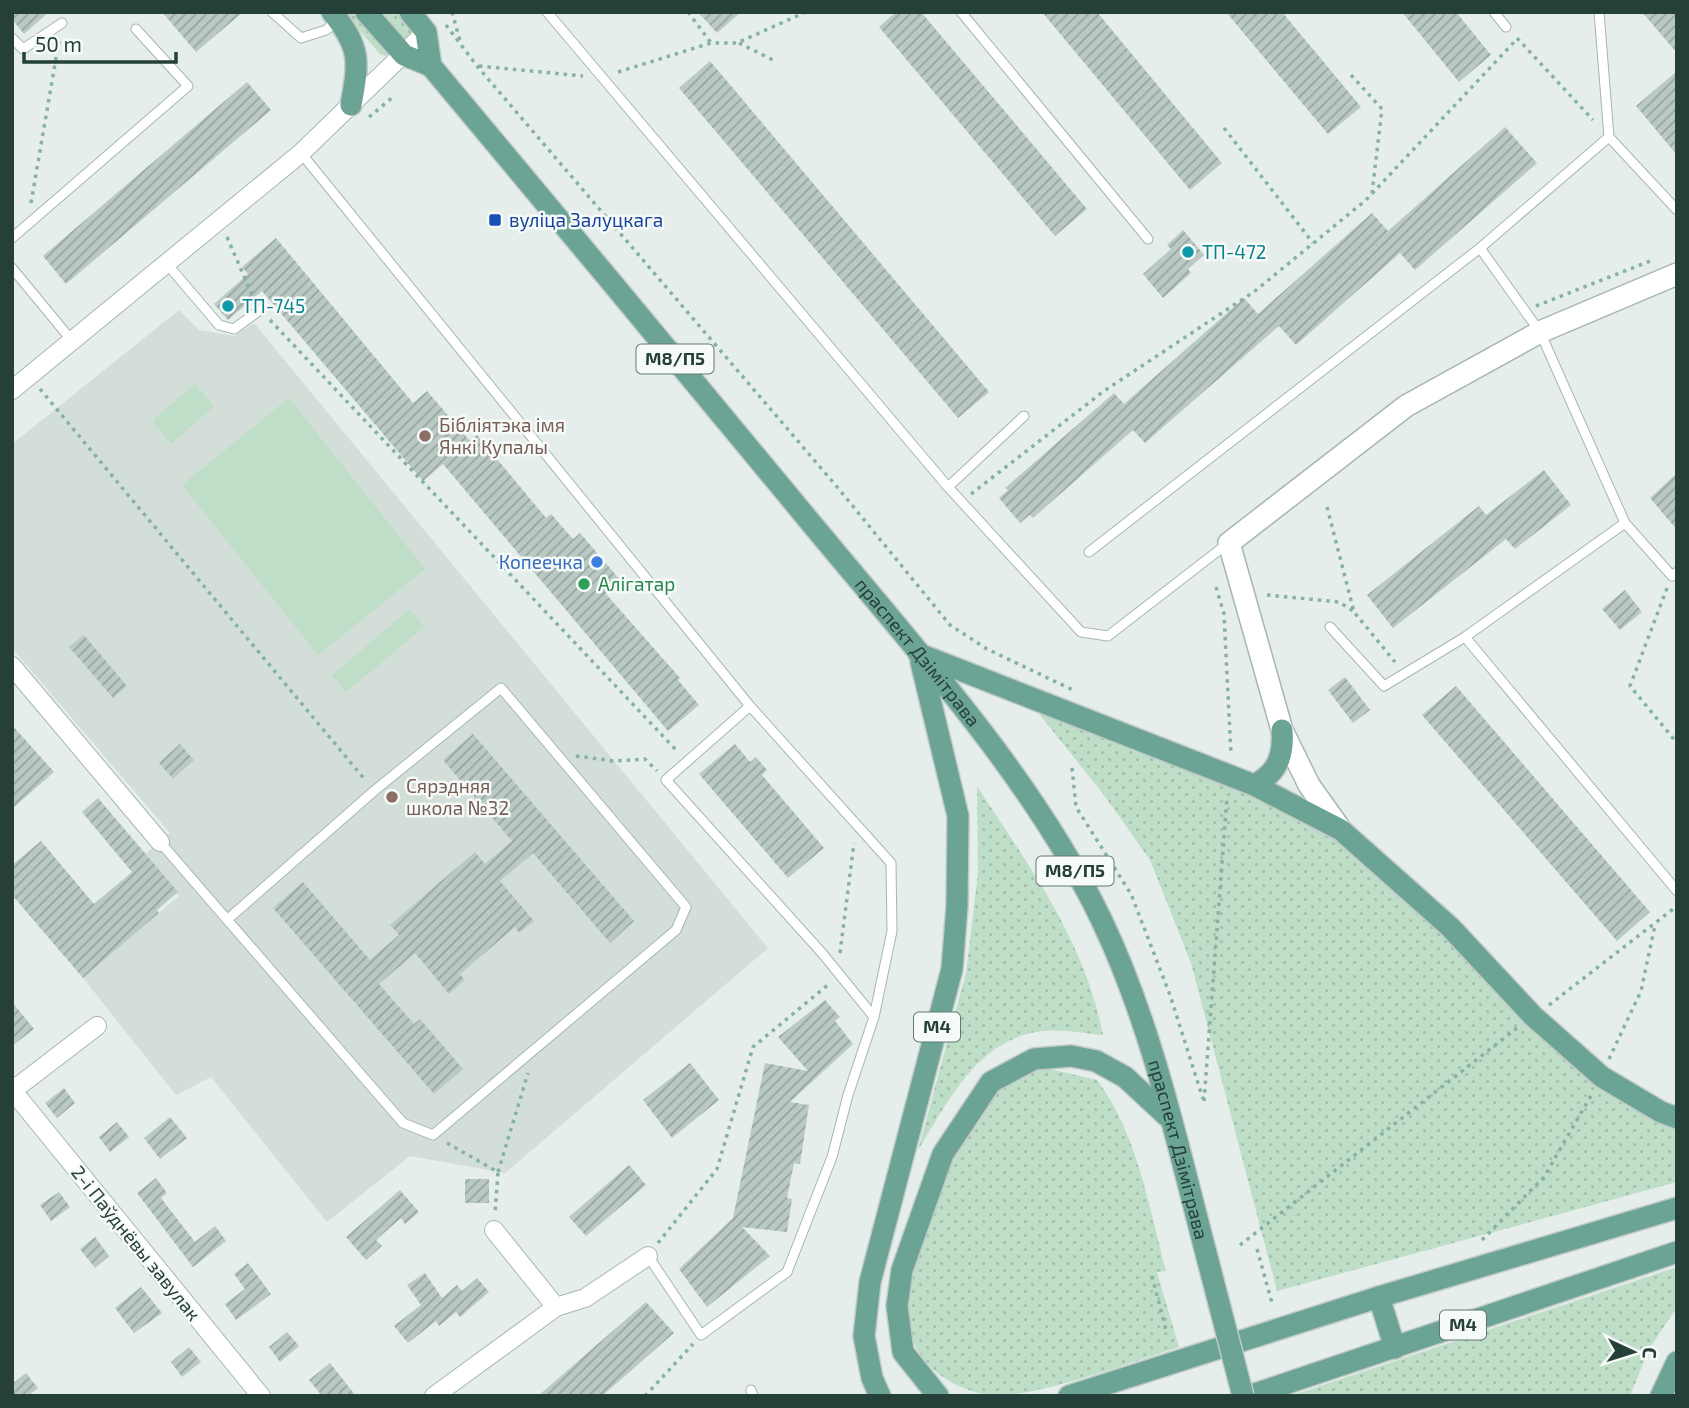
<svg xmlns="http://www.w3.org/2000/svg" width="1689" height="1408" font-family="'Exo 2',sans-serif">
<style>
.built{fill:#d3ded9}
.grass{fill:url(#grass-dots)}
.garden{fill:#bfdec8}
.building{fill:url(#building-hatch)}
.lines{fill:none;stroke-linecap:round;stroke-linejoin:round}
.service-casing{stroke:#a7b6b1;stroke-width:11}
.minor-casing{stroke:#a7b6b1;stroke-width:20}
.tertiary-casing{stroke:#a7b6b1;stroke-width:24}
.primary-casing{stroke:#c2cac8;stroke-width:24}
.path{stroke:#86b1a4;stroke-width:3.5;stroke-dasharray:3.5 5;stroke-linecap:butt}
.service{stroke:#fff;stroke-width:9}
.minor{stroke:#fff;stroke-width:18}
.tertiary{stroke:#fff;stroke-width:21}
.primary{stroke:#6ba395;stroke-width:21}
.primary-bridge-casing{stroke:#c2cac8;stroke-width:24;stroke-linecap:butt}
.primary-bridge{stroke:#6ba395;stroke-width:21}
.transit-dot{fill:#1a4fb4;stroke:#f6faf8;stroke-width:2.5}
.culture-dot{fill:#0f9aa8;stroke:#f6faf8;stroke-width:2.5}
.education-dot{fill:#8d6e63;stroke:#f6faf8;stroke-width:2.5}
.shop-dot{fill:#3f7fe0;stroke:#f6faf8;stroke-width:2.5}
.leisure-dot{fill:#2e9e5b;stroke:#f6faf8;stroke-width:2.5}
.labels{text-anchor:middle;stroke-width:5;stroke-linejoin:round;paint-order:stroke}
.shield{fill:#f6faf8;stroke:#637872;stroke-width:2}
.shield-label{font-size:18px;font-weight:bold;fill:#244039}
.transit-label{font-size:19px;fill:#164399;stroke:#f6faf8;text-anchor:start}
.culture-label{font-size:19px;fill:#0d838f;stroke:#f6faf8;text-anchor:start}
.education-label{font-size:19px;fill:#785e54;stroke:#f6faf8;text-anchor:start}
.shop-label{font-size:19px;fill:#366cbe;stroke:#f6faf8;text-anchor:end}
.leisure-label{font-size:19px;fill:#27864d;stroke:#f6faf8;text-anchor:start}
.street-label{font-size:19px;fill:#244039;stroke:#f6faf8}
</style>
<defs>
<pattern id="grass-dots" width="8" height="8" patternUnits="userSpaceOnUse" patternTransform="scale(1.75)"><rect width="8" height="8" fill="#bfdec8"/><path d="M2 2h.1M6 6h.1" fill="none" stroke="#a4c0ad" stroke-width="1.8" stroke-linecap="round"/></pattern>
<pattern id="building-hatch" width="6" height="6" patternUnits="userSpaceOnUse" patternTransform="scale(1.75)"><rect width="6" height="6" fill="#bac9c3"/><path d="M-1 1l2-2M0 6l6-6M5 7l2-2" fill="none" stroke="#97a59f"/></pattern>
</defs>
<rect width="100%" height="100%" fill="#e5eeea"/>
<path class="built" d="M179,310l20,20 35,6 20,-13 514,625 -263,225 -95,-17 -83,66 -116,-145 -35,18 -93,-117 96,-82 -34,-42 25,-21 -158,-185v-204z"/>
<path class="grass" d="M343,12h16l31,37 -4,7 -6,-2z
M380,12h19l16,19 -6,8 -8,-2z
M1036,710c126,50 267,90 370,182 89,80 157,189 271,235v55l-400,109 -86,-328 -41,-103 -46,-65z
M977,786c52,81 107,152 126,249 -19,-2 -41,-6 -60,-4 -65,7 -94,69 -125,119l48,-177 12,-100z
M1046,1068l51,12c40,53 52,127 69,191l-9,1 22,75c-41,13 -153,54 -190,48 -38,-5 -76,-33 -81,-73 -8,-51 49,-203 89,-235 13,-10 33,-15 49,-19z
M1677,1267v40l-28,42 -19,47h-340z"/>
<path class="garden" d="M195,384l19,22 -43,38 -19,-23z
M289,398l136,171 -107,86 -136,-170z
M410,609l14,18 -78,65 -14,-17z"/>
<path class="building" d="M12,12h37l-25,22 -12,-15z
M162,12h81l-47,40z
M698,12h43l-24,21z
M896,12h25l166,197 -32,27 -176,-209z
M1042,12h55l125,151 -32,27z
M1226,12h56l79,95 -33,27z
M1402,12h54l35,43 -32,27z
M1642,12h35v41z
M710,61l279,331 -31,26 -279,-330z
M1677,71v84l-41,-49z
M247,82l24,28 -205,174 -23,-28z
M1505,127l32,36 -122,107 -15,-17 -104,92 -17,-19 -134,117 -12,-13 -100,88 -3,-3 -10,8 -21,-25 9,-8 -3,-2 109,-95 10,11 120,-106 14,16 114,-101 16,18z
M1183,230l21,25 -16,14 3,4 -28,25 -20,-24 28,-25 -4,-4z
M276,238l137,165 14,-12 43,50 7,-6 69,83 5,-4 22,25 7,-6 41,48 -15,13 74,84 -2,2 21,25 -31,26 -225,-267 -20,17 -161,-190 -34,29 -14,-16 34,-30 -6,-7z
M1544,470l27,35 -56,44 -9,-10 -113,89 -26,-33 112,-89 7,9z
M1677,473v57l-27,-32z
M1625,590l17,22 -22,18 -18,-21z
M84,635l43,51 -14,12 -44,-51z
M1345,677l25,33 -17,13 -25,-33z
M1456,686l194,226 -33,29 -195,-226z
M12,725l42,47 -42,37z
M473,734l161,187 -24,22 -77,-90 -33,28 34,40 -15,12 -4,-6 -55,47 5,6 -16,14 -34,-41 -36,31 35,40 6,-5 43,50 -29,25 -161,-186 30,-26 67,78 29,-25 -9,-10 85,-73 10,12 27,-23 -69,-81z
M180,744l14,16 -21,19 -14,-16z
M735,744l15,18 6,-5 11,13 -5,5 62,73 -36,30 -89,-104z
M98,798l80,94 -21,18 2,3 -76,65 -71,-83v-30l29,-24 53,63 38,-32 -50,-60z
M825,1000l15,17 -5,4 18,23 -63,58 19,3 -9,59 -6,-1 -7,35 5,1 -5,33 -45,-5 28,29 -63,51 -28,-38 54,-51 32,-155 43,8 -30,-34z
M12,1002l22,27 -22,17z
M690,1063l29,37 -47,38 -29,-38z
M64,1088l11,15 -18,15 -12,-15z
M170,1117l17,21 -27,21 -16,-21z
M117,1122l12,15 -19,15 -11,-15z
M629,1165l17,20 -60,51 -17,-19z
M156,1178l11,15 -6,5 34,44 20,-16 11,15 -33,26 -56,-74z
M465,1179h24v24h-24z
M400,1190l19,22 -14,12 -4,-6 -25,22 6,6 -16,14 -20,-23z
M59,1192l11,15 -19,14 -11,-16z
M95,1237l14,19 -14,12 -15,-19z
M248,1263l23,31 -35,26 -11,-16 20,-15 -11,-15z
M425,1273l17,25 15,-13 5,6 15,-13 12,14 -29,25 -4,-5 -17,14 -3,-5 -28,22 -14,-17 27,-21 -14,-20z
M141,1287l21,26 -28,20 -19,-25z
M646,1302l28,31 -72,63h-64z
M287,1332l12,14 -19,16 -11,-15z
M189,1347l12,15 -19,15 -11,-15z
M330,1363l26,33h-34l-13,-16z
M26,1373l12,15 -10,8h-16v-12z"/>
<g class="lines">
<defs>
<path id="service" d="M272,12l29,26 25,-8 12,-10
M547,12l401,475 133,145 27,4 119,-92
M961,12l187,227
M1494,12l12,15
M1599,12l10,125 68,73
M12,38l11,11 39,-26
M301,153l449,553 -84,74 156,173 52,64 -26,78 -16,62 -45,115 -86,63 -53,-79
M12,238l176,-152 -52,-57
M1480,248l129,-111
M167,264l52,61 15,4 26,-19
M12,268l61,74
M948,487l76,-71
M1089,552l391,-304 60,84 85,191 47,53 5,-4
M1330,627l54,59 81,-49 160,-114
M1465,637l212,254
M750,706l141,157 1,68 -18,86
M160,842l243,281 30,12 243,-205 10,-23 -185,-219 -127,103 -146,128
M751,1390l2,6"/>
<path id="minor" d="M12,390l289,-237 125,-121
M12,666l148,176
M12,1090l249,306
M12,1091l85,-65
M494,1230l62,77
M434,1396l122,-89 29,-9 63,-42"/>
<path id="tertiary" d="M1341,830l-32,-45 -27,-55 -53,-187 177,-137 134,-74 137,-58"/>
<g id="primary">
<path d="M332,12c29,36 27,49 19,93"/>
<path d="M366,12l38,43 27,11"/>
<path id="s1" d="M410,12l16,20 5,34c131,156 260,312 390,469 98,118 215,248 281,386 51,107 76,226 106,340"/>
<path d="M919,654l335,131 87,45 109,97 83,89 69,61 59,35 16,6"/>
<path d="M1254,785c24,-12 30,-30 28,-55"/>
<path d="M1379,1297l16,51"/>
<path d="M880,1396l-8,-18 -8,-42 6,-54 82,-313 5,-63 1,-90 -37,-154"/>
<path d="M938,1396l-35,-44 -6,-46 5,-36 41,-116 48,-72 43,-23 37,-3 25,5 29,16 42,39"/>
<path d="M1069,1396l310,-99 298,-89"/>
<path d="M1249,1396l428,-144"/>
<path d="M1661,1396l16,-34"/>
</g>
</defs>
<use href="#service" class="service-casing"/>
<use href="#minor" class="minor-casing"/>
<use href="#tertiary" class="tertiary-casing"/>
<use href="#primary" class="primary-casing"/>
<path class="path" d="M452,12l8,29
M688,12l23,31
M446,25l31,41 361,422 112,137 37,24 86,41
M1517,38l76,82
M739,43l36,18
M479,66l104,10
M618,72l93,-29h26l69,-31
M1351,75l31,34 -10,84
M369,117l24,-20
M1224,128l89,115
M31,203l28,-162
M227,237l26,60
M1536,306l114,-45
M270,320l408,432
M40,389l326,392
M971,494l133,-103 151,-100 111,-91 151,-161
M1327,507l27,105 41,50
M1216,587l8,27 7,141
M1667,588l-37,98 47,57
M1267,595l72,7 14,9
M576,756l38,5 31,-2 12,12
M1072,768l4,39 55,87 39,101 33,104
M840,953l14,-110
M1549,1005l128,-99
M1609,1059l32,-68 14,-66
M1204,1101l23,-304
M447,1143l51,29 -3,42
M498,1172l30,-99
M1482,1240l62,-63 48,-83
M658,1243l59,-74 36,-122 76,-63
M1240,1245l277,-217
M1257,1249l15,54
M1152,1276l15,58
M645,1396l48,-52"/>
<use href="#service" class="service"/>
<use href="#minor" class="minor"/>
<use href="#tertiary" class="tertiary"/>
<use href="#primary" class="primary"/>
<defs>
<path id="primary-bridge" d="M1208,1261l35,135"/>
</defs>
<use href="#primary-bridge" class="primary-bridge-casing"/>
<use href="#primary-bridge" class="primary-bridge"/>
</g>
<rect class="transit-dot" x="488" y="213" width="14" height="14" rx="3.5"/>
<g class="culture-dot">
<circle cx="1188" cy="252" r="7"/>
<circle cx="228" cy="306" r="7"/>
</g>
<g class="education-dot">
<circle cx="425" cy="436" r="7"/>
<circle cx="392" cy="797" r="7"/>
</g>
<circle class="shop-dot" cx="597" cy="562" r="7"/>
<circle class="leisure-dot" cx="584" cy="584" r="7"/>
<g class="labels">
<g class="shield">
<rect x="636.5" y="344.5" width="77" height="29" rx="5"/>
<rect x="1036.5" y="856.5" width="77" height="29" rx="5"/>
<rect x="914" y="1012.5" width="46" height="29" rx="5"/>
<rect x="1440" y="1310.5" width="46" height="29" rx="5"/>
</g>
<g class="shield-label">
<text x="675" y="365">М8/П5</text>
<text x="1075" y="877">М8/П5</text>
<text x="937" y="1033">М4</text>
<text x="1463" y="1331">М4</text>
</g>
<g class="transit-label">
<text x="509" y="227">вуліца Залуцкага</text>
</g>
<g class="culture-label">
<text x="1202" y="259">ТП-472</text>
<text x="242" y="313">ТП-745</text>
</g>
<g class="education-label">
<text x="439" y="432">Бібліятэка імя<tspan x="439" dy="22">Янкі Купалы</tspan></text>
<text x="406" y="793">Сярэдняя<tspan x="406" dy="22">школа №32</tspan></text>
</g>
<g class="shop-label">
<text x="583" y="569">Копеечка</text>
</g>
<g class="leisure-label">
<text x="598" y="591">Алігатар</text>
</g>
<g class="street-label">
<text dy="7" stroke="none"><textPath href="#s1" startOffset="822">праспект Дзімітрава</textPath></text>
<text dy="7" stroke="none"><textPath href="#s1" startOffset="1390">праспект Дзімітрава</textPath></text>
<text transform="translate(136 1243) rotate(51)" y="7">2-і Паўднёвы завулак</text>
</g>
</g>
<rect width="1689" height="1408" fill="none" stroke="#244039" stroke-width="28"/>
<g transform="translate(1633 1352) rotate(94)" stroke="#f6faf8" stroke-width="5" paint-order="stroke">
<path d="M0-5L12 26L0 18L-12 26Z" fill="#244039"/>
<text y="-10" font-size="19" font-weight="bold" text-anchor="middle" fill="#244039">С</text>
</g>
<path d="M24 52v10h152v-10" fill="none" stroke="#244039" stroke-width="3.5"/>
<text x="35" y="52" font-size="21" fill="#244039" stroke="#f6faf8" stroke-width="5" paint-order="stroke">50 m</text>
</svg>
